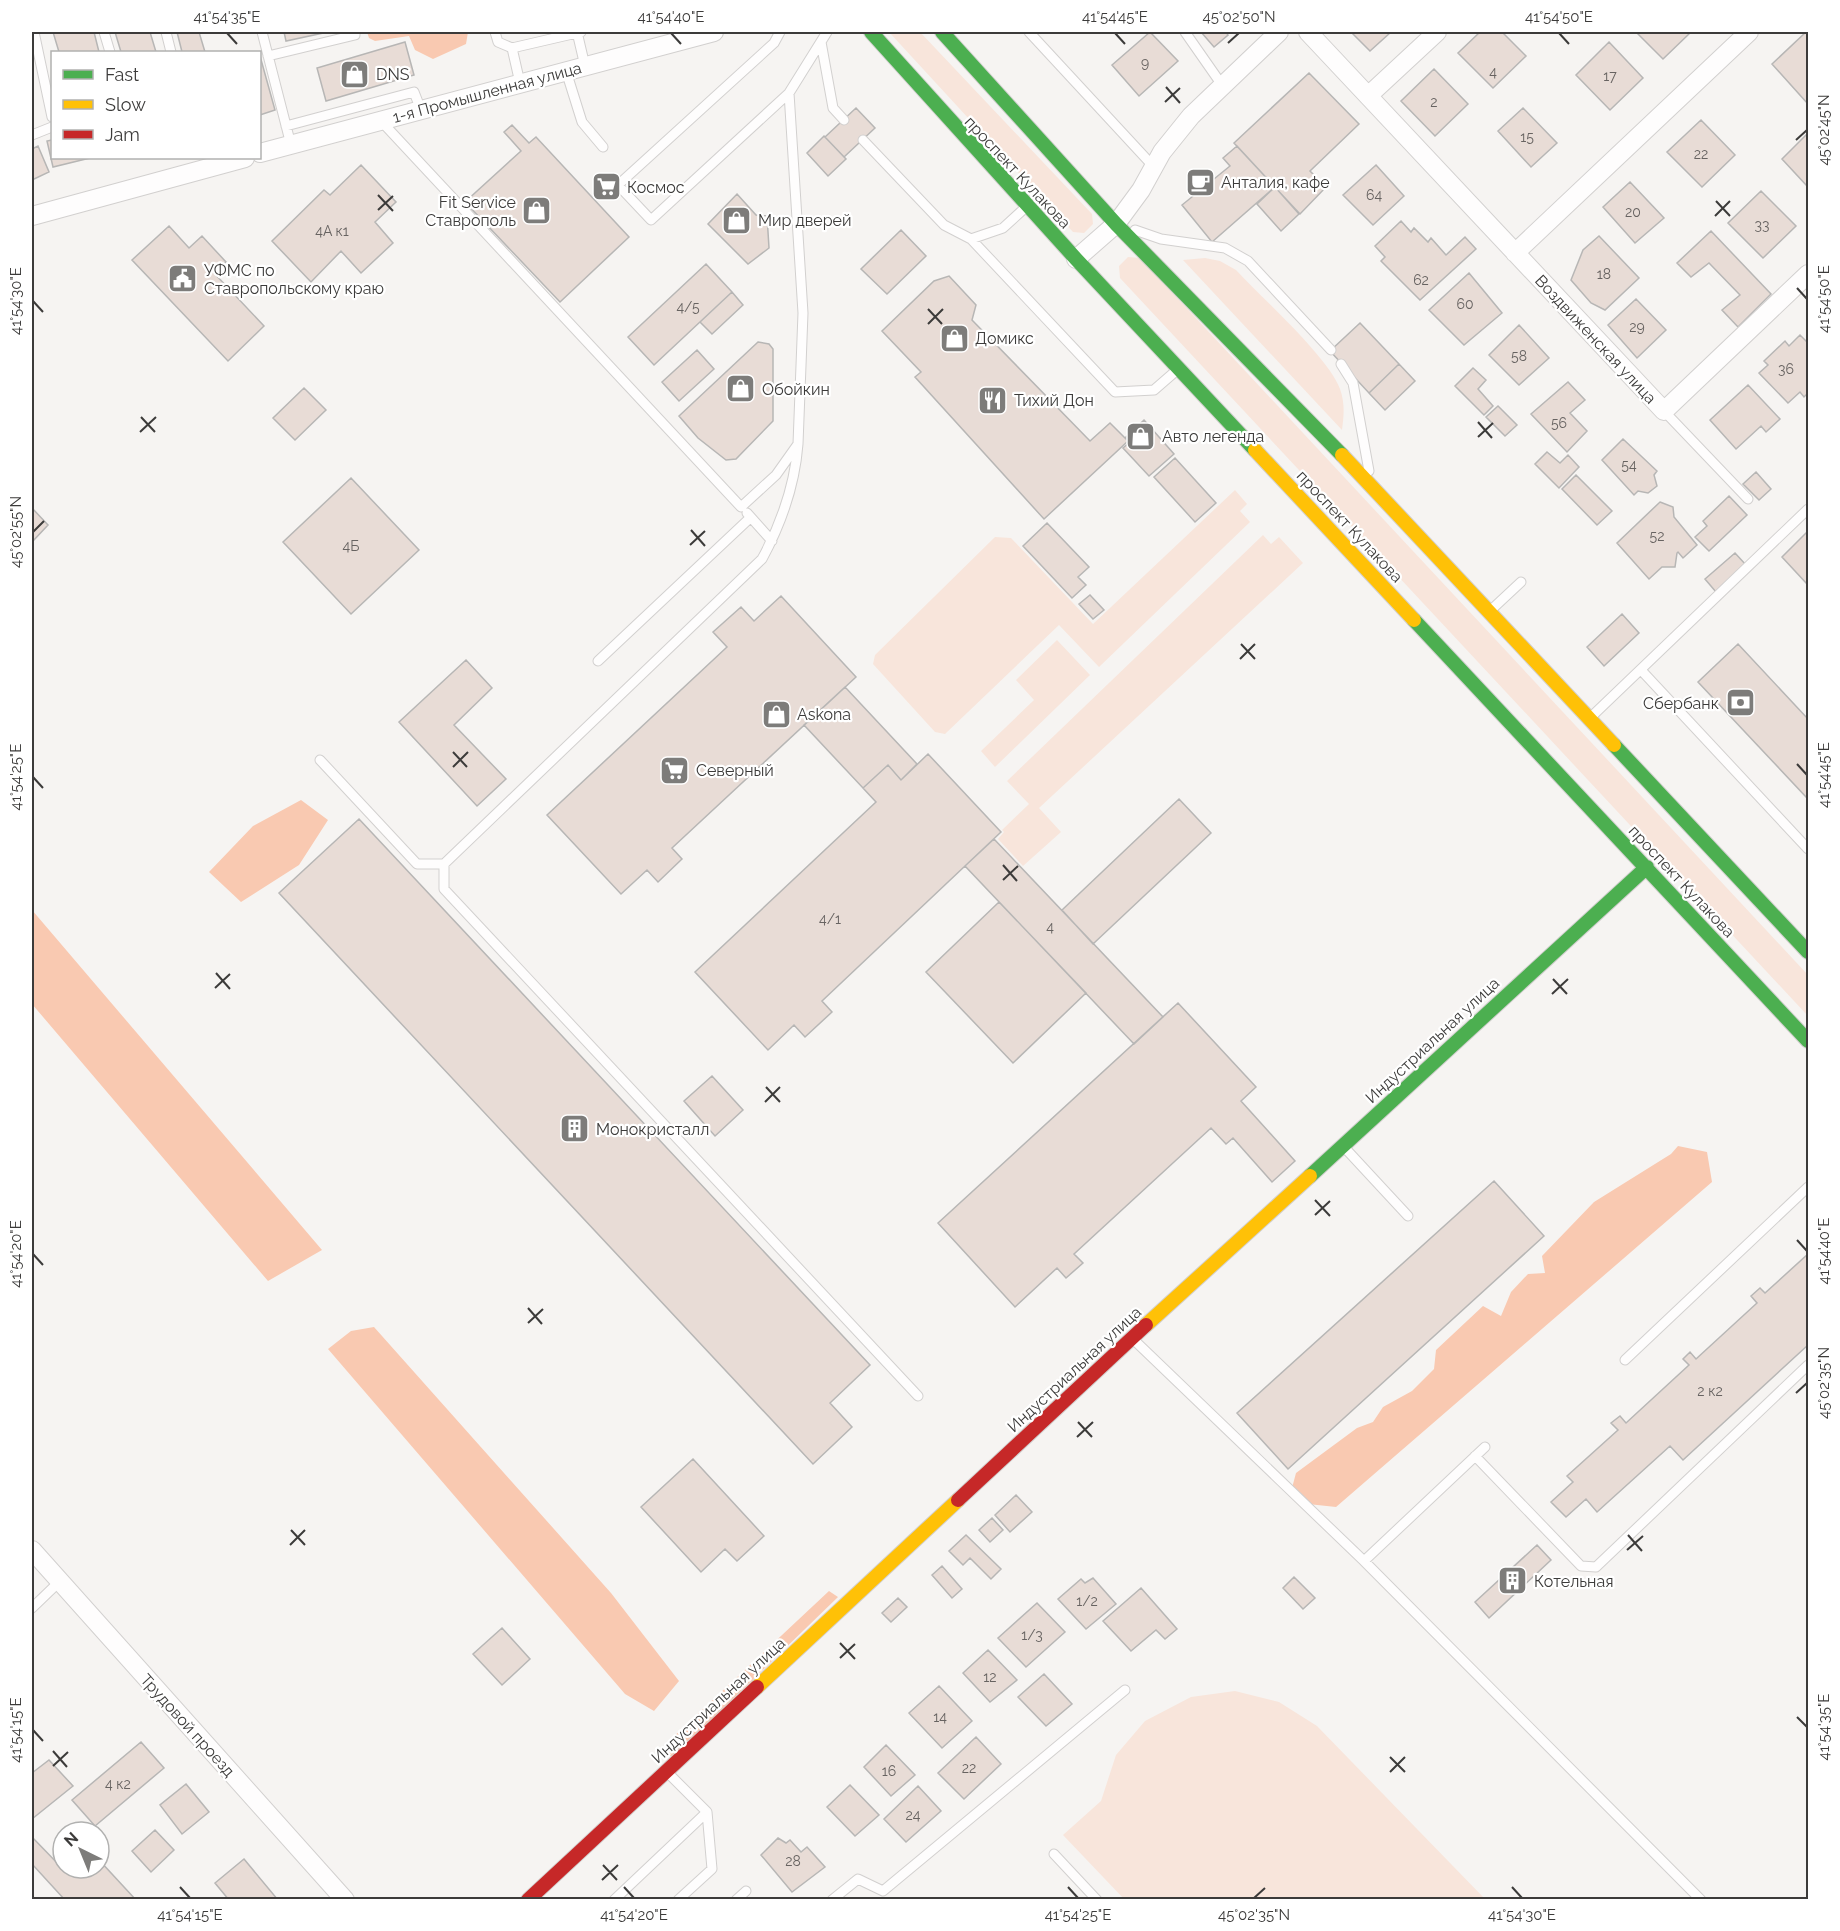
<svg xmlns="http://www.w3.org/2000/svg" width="1840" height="1931" font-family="Raleway,sans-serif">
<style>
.green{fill:#f8e5db}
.forest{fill:#f9c9b1}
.building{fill:#e8dcd6;stroke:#b7b6b5;stroke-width:1.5}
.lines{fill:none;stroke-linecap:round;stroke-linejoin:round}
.lane-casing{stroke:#d2d0cf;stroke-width:11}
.street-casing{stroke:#d2d0cf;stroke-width:20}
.fast-casing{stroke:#d2d0cf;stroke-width:16}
.slow-casing{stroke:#d2d0cf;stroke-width:16}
.jam-casing{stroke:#d2d0cf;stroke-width:16}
.lane{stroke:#fefdfd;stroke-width:9}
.street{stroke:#fefdfd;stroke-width:18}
.fast{stroke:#4caf50;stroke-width:14}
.slow{stroke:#ffc107;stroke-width:14}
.jam{stroke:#c62828;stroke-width:14}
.ticks{fill:none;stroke:#3c3b3a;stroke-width:2}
.labels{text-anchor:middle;stroke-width:4.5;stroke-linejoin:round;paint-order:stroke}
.number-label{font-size:14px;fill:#676361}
.poi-label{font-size:16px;fill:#3c3b3a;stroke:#fff;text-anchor:start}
.street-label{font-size:16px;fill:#3c3b3a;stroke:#fff}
.neatline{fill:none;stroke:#3c3b3a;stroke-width:2}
.ticks-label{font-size:15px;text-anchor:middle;fill:#3c3b3a}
</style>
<rect width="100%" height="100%" fill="#f6f4f2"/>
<path class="green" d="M889,32h31l172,182 1,10 -9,9 -11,-1z
M1128,257l12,1 668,717v41l-688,-738 -1,-12z
M1205,258l15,3 16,9c25,27 93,88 104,119 5,14 4,26 2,41l-159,-170z
M1235,490l12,14 -7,7 10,11 -151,145 -40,-42 -114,109 -10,-2 -62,-68 2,-9 120,-118 16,1 82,86z
M1263,535l8,9 8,-7 24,26 -264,245 22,24 -38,34 -25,-27 6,-7 -2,-2 27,-26 -22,-23z
M1057,640l33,35 -95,92 -14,-16 53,-51 -18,-20z
M1235,1691l44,11 38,24 168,173h-361l-61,-64 38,-34 15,-46 29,-34 46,-24z"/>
<path class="forest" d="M367,32h101l-2,12 -33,15 -18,-9 -6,-14 -34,5 -6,-3z
M301,800l27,20 -29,45 -58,37 -32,-30 44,-46z
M32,910l290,340 -54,31 -236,-277z
M1678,1146l29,6 5,30 -376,325 -28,-3 -16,-16 4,-15 61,-45 16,-6 10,-15 29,-16 22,-22 2,-19 47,-44 18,10 10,-24 17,-18 17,-1 -3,-17 52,-54 77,-48z
M374,1327l237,266 68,88 -25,30 -29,-17 -297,-345 23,-18z
M829,1591l9,6 -164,159h-12l7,-15z"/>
<path class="building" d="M53,32h41l5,20h-40z
M115,32h35l6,20h-35z
M177,32h22l6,20h-23z
M284,32h44l-42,9z
M1150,32l28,29 -39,35 -27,-31z
M1201,32h25l2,3 -14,12z
M1351,32h40l-21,19z
M1480,32h22l24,24 -33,32 -35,-35z
M1636,32h55l-28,27z
M1806,32h2v72l-36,-40z
M405,42l9,33 -88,26 -9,-33z
M1609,42l34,36 -33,32 -34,-35z
M260,56l15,54 -15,5z
M1434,69l34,35 -33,32 -34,-35z
M1309,73l50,51 -49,47 16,16 -26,27 -66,-71z
M856,108l19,20 -31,29 -19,-20z
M1523,108l34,35 -26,24 -33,-36z
M1701,120l34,35 -33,32 -35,-35z
M512,125l17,18 7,-6 93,100 -69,65 -95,-100 56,-51 -17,-19z
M1808,133v54l-26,-28z
M824,136l22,23 -18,17 -21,-23z
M52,140v18h38l-37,9 -6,-26z
M38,146l11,26 -17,8v-31z
M1237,146l38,41 -63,55 -30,-37 48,-39 -7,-8z
M361,165l35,37 -21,20 18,21 -32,30 -20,-22 -30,31 -39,-41 52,-51 6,5z
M1376,165l28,31 -31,29 -30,-30z
M1630,182l34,36 -29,25 -32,-36z
M1275,187l24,27 -18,17 -24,-27z
M1761,191l35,35 -33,32 -35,-35z
M737,194l19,21 11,1 2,32 -21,16 -40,-40z
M1401,221l10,11 3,-4 14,14 3,-4 15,17 19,-18 11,12 -56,51 -39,-39 4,-4 -10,-11z
M169,226l20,22 13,-12 24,26 -12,11 50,53 -36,35 -96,-101z
M901,230l25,26 -39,38 -26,-25z
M1711,231l60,63 -33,33 -16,-17 18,-15 -31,-32 -18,14 -14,-14z
M1599,236l40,42 -34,32 -14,-7 -20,-23 12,-30z
M706,264l26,28 -78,73 -26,-28z
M1469,273l33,40 -38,32 -35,-35z
M949,276l27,29 -4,15 118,121 20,-18 18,18 -84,78 -129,-142 6,-5 -39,-41 52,-50z
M732,292l11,13 -31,29 -12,-12z
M1636,299l30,31 -29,28 -29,-33z
M1360,323l39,41 -30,29 -39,-42z
M1519,325l30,33 -30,27 -30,-30z
M1800,335l8,8v50l-4,4 -4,-5 -12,11 -29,-30 9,-8 -4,-4 21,-20 4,5z
M758,342l11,2 4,5v72l-37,38 -10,1 -28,-22 -19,-22z
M697,350l17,19 -35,32 -17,-19z
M1399,364l16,17 -30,29 -16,-17z
M1473,368l13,12 -8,9 15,17 -9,9 -29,-29z
M1568,382l17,18 -15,13 17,18 -20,21 -36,-38z
M1748,385l32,34 -14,13 -5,-6 -25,23 -26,-29z
M304,388l22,22 -31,30 -22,-22z
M1498,406l19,19 -12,11 -19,-19z
M1144,420l30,34 -25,22 -26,-28 7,-6 -4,-5z
M1623,439l34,32 -3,4 3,11 -9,7 -10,-2 -4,4 -32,-35z
M1547,452l13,11 8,-8 11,12 -20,21 -24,-24z
M1175,458l41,45 -21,19 -41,-45z
M1756,472l15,17 -12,11 -16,-16z
M1576,475l36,36 -15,14 -35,-36z
M351,478l68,72 -68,64 -68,-72z
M1729,496l18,19 -38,36 -14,-14 12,-11 -4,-5z
M1660,502l13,5 1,10 23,28 -14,13 -5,-6 -1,1 -2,14h-13l-13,12 -32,-36z
M32,508l16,17 -16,17z
M1047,523l42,44 -11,10 8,8 -14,13 -49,-52z
M1808,531v54l-26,-28z
M1735,553l11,12 -30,27 -11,-13z
M1090,595l14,15 -11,9 -14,-15z
M781,596l75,81 -184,171 10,11 -24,23 -11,-12 -26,24 -74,-79 180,-168 -14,-15 28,-25 13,14z
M1622,614l17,19 -35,33 -17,-19z
M1738,644l70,75v80l-110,-117z
M466,660l26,28 -38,37 52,54 -29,27 -78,-84z
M845,687l72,77 -16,16 -13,-15 -25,23 -59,-63z
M928,754l73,78 -179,169 10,11 -27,25 -11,-12 -26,25 -73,-78 181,-170 -13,-14 25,-23 13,15z
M1179,799l32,34 -118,111 -31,-34z
M359,819l511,546 -40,38 22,24 -39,37 -534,-571z
M994,839l169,178 -29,27 -169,-178z
M999,902l87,91 -73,70 -87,-91z
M1178,1003l78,84 -15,14 54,60 -23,21 -39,-44 -7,6 -15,-16 -137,126 9,9 -17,15 -9,-10 -42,39 -77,-84z
M712,1076l31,34 -28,26 -31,-35z
M1494,1181l50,55 -256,233 -51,-56z
M1808,1254v91l-125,115 -13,-14 -73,66 -11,-13 -20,18 -15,-15 22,-20 -6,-6 51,-46 -7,-7 9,-7 6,7 63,-58 -6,-6 7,-7 6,7 61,-56 -6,-7 9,-8 5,5z
M693,1459l71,77 -27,25 -12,-12 -24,23 -60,-65z
M1016,1495l16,17 -22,20 -15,-17z
M992,1518l11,12 -13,12 -11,-12z
M966,1535l35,34 -10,10 -21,-21 -7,7 -14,-14z
M1537,1545l14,15 -62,58 -14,-16z
M942,1566l20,23 -10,9 -20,-23z
M1294,1577l21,21 -12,11 -20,-21z
M1093,1578l23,26 -30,25 -28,-30 23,-20 4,4z
M1141,1588l36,41 -12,10 -9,-9 -25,21 -28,-30z
M898,1598l9,9 -16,15 -9,-9z
M1037,1603l28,29 -39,35 -28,-29z
M502,1628l28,31 -28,26 -29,-31z
M988,1650l29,30 -27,22 -27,-29z
M1044,1674l28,30 -26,22 -28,-29z
M939,1686l33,35 -30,27 -33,-35z
M976,1737l25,27 -37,35 -26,-26z
M141,1742l23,26 -69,58 -23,-26z
M886,1745l29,30 -24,21 -27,-29z
M49,1760l24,26 -41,33v-46z
M186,1784l23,28 -27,22 -22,-29z
M850,1785l29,30 -24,21 -28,-29z
M918,1786l23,25 -35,31 -22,-23z
M155,1830l19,20 -23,22 -19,-21z
M32,1837l30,31h37v-8l37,40h-71l-33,-36z
M778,1838l8,5 4,-3 11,12 6,-5 18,20 -33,25 -31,-37z
M244,1859l34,41h-49l-14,-17z"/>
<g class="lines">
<defs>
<path id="lane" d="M34,32l18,85
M104,32l6,20
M166,32l5,20
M262,32l29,113
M495,32l3,10 14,6 8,35
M577,32l8,34
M780,32l-6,11 -156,142 33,35 138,-127 38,-61
M1029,32l124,134
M1185,32l37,53
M821,42l12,66 11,12
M512,48l69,-16
M268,56l87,-21v-3
M566,71l16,51 21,25
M381,121l360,386 35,-32 22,-31 5,-131 -14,-220
M286,126l128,-34 7,18
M32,135l20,-8
M863,140l81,85 27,14 32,-11 23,-21
M1135,230l26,9 64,9 23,13 83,89
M971,239l144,153 39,-2 23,-20
M1341,364l12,19 16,88
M1664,411l84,88
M798,444c-3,39 -17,80 -36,115l-318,305v25l474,507
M747,513l25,28
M1491,610l30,-28
M598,661l152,-143
M1641,670l167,179
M1591,717l217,-208
M320,760l97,104h27
M1344,1147l64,69
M1134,1340l230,221 337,339
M1625,1360l183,-173
M1475,1456l106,110 15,1 212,-202
M1364,1561l121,-114
M32,1608l27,-26
M1054,1854l43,46
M614,1900l93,-88 -39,-39
M678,1900l34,-31 -5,-57
M736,1900l10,-9
M832,1900l26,-21 25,12 242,-201"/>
<path id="street" d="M1308,32l356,379 144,-137
M1368,96l69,-64
M260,153l454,-121
M32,216l213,-58
M1515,253l234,-221
M1076,259l40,-35 25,-34 21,-38 29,-36 88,-84
M32,1550l313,350"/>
<path id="fast" d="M871,32l205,227 179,191
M942,32l174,192 226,231
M1414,620l394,421
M1614,745l194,207
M1310,1176l337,-309"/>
<path id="slow" d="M1255,450l159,170
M1342,455l272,290
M1146,1325l164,-149
M757,1687l201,-187"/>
<path id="jam" d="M958,1500l188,-175
M528,1900l229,-213"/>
</defs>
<use href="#lane" class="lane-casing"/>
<use href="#street" class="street-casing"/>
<use href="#fast" class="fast-casing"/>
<use href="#slow" class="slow-casing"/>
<use href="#jam" class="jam-casing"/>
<use href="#lane" class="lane"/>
<use href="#street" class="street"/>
<use href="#fast" class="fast"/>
<use href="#slow" class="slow"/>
<use href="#jam" class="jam"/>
</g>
<path class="ticks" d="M227,33l10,11M671,33l10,11M1115,33l10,11M1559,33l10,11M1228,43l11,-10M1166,87l14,16M1165,102l15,-14M1796,140l11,-10M378,195l15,16M1716,201l14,15M378,210l15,-14M1715,216l15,-15M1797,288l10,11M33,301l10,11M928,309l14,15M928,324l15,-15M141,417l14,15M1478,422l14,16M140,432l16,-15M1478,437l15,-14M691,530l14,16M33,532l11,-11M690,545l15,-14M1241,644l14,15M1240,659l15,-15M453,752l14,15M1797,764l10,11M453,767l15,-15M33,777l10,11M1003,865l14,16M1003,880l15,-14M216,973l14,16M1553,979l14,15M215,988l15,-14M1552,994l16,-15M766,1087l14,15M765,1102l15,-15M1315,1200l15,16M1315,1215l15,-14M1797,1240l10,11M33,1254l10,11M528,1308l14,16M528,1323l15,-14M1796,1393l11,-10M1078,1422l14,15M1077,1437l16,-15M291,1530l14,15M1628,1535l14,16M290,1545l15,-15M1627,1550l16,-14M840,1643l15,16M840,1658l15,-14M1797,1717l10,10M33,1730l10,11M53,1751l14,16M1390,1757l15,15M53,1766l15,-14M1390,1772l15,-15M603,1865l14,15M602,1880l16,-15M180,1887l10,11M624,1887l10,11M1068,1887l10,11M1512,1887l10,11M1254,1898l11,-10"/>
<defs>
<symbol id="shop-square" viewBox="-11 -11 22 22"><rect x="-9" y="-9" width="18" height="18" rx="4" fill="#7d7c7a" stroke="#fff"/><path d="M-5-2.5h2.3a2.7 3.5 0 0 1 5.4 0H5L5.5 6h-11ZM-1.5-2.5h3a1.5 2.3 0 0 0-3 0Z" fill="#fff"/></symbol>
<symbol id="cafe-square" viewBox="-11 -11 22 22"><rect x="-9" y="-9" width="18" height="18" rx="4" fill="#7d7c7a" stroke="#fff"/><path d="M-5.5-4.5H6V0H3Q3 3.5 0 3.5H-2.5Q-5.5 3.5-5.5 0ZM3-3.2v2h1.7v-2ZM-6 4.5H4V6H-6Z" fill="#fff"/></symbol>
<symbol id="supermarket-square" viewBox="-11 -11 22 22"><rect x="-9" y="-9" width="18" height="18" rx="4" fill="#7d7c7a" stroke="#fff"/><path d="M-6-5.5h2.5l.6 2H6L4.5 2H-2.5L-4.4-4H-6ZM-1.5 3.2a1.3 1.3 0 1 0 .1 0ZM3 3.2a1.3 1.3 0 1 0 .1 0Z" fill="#fff"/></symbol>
<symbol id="civic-square" viewBox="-11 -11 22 22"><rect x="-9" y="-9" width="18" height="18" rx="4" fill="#7d7c7a" stroke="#fff"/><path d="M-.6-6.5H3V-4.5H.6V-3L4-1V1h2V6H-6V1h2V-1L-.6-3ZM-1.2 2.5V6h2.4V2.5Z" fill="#fff"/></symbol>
<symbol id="restaurant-square" viewBox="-11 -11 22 22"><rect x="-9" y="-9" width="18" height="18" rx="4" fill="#7d7c7a" stroke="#fff"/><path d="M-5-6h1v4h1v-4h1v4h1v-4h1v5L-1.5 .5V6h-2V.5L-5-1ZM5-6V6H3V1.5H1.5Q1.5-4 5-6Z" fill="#fff"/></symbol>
<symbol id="bank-square" viewBox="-11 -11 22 22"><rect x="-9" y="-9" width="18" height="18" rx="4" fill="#7d7c7a" stroke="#fff"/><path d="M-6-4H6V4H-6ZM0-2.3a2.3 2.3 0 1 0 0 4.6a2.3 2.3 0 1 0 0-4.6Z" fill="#fff"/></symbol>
<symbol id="building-square" viewBox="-11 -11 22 22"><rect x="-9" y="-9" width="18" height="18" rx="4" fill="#7d7c7a" stroke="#fff"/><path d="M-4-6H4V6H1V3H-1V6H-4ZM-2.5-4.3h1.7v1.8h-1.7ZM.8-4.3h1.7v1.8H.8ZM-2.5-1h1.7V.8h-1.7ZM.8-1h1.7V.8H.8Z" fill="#fff"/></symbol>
</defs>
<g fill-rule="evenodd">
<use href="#shop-square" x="338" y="58" width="33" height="33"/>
<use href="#cafe-square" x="1184" y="166" width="33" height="33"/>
<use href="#supermarket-square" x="590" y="170" width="33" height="33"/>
<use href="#shop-square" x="520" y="194" width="33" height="33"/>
<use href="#shop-square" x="720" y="204" width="33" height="33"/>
<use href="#civic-square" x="166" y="262" width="33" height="33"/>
<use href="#shop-square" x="938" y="322" width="33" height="33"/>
<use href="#shop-square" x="724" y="372" width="33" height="33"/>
<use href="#restaurant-square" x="976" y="384" width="33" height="33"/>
<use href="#shop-square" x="1124" y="420" width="33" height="33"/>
<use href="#bank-square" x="1724" y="686" width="33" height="33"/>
<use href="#shop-square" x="760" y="698" width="33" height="33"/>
<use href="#supermarket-square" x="658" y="754" width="33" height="33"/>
<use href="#building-square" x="558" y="1112" width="33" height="33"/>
<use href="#building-square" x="1496" y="1564" width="33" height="33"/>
</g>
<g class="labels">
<g class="number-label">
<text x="1145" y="68">9</text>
<text x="1493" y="77">4</text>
<text x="1610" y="81">17</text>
<text x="1434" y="107">2</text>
<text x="1527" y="142">15</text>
<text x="1701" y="159">22</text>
<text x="1374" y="200">64</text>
<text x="1633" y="217">20</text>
<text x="1762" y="230">33</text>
<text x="332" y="236">4А к1</text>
<text x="1604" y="279">18</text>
<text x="1421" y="285">62</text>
<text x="1465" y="309">60</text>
<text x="688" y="312">4/5</text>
<text x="1637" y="332">29</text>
<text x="1519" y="361">58</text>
<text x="1786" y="374">36</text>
<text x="1559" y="428">56</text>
<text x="1629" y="470">54</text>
<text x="1657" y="541">52</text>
<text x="351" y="551">4Б</text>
<text x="830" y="924">4/1</text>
<text x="1050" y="932">4</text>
<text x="1710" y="1396">2 к2</text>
<text x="1087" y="1606">1/2</text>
<text x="1032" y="1640">1/3</text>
<text x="990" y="1682">12</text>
<text x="940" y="1722">14</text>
<text x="969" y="1773">22</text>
<text x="889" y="1776">16</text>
<text x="118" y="1789">4 к2</text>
<text x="913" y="1820">24</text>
<text x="793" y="1866">28</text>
</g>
<g class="poi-label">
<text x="376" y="80">DNS</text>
<text x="1221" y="188">Анталия, кафе</text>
<text x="627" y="193">Космос</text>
<text x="516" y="208" text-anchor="end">Fit Service<tspan x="516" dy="18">Ставрополь</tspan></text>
<text x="758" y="226">Мир дверей</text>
<text x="204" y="276">УФМС по<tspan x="204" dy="18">Ставропольскому краю</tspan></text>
<text x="975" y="344">Домикс</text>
<text x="762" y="395">Обойкин</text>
<text x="1014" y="406">Тихий Дон</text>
<text x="1162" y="442">Авто легенда</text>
<text x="1719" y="709" text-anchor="end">Сбербанк</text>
<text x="797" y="720">Askona</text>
<text x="696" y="776">Северный</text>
<text x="596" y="1135">Монокристалл</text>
<text x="1534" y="1587">Котельная</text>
</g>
<g class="street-label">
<text transform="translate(487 92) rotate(-15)" y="6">1-я Промышленная улица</text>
<text transform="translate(1018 172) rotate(47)" y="6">проспект Кулакова</text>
<text transform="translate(1596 339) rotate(47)" y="6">Воздвиженская улица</text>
<text transform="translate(1350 526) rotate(47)" y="6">проспект Кулакова</text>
<text transform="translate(1682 881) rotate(47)" y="6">проспект Кулакова</text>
<text transform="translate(1432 1040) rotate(-43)" y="6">Индустриальная улица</text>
<text transform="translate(1074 1369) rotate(-43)" y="6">Индустриальная улица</text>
<text transform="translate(718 1700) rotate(-43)" y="6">Индустриальная улица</text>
<text transform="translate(188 1725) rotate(48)" y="6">Трудовой проезд</text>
</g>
</g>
<rect width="1840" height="1931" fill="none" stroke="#ffffff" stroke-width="66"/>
<rect x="51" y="51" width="210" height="108" fill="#ffffff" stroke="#b1b1b0" stroke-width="1.5"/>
<rect x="63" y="70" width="30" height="9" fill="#4caf50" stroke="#b1b1b0" stroke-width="1.5"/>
<text x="105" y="81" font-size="18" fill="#3c3b3a">Fast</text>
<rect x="63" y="100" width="30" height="9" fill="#ffc107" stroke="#b1b1b0" stroke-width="1.5"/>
<text x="105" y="111" font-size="18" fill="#3c3b3a">Slow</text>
<rect x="63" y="130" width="30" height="9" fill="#c62828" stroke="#b1b1b0" stroke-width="1.5"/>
<text x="105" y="141" font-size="18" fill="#3c3b3a">Jam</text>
<g transform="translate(81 1850) rotate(317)"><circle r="28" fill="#ffffff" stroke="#b1b1b0" stroke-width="1.5"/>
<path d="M0-4.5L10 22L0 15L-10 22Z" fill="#7d7c7a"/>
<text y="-9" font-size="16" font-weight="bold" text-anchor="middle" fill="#3c3b3a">N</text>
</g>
<rect x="33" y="33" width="1774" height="1865" class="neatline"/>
<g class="ticks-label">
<text x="227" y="22">41°54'35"E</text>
<text x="671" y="22">41°54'40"E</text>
<text x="1115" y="22">41°54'45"E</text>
<text x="1239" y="22">45°02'50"N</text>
<text x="1559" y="22">41°54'50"E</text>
<text transform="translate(1824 130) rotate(-90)" y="5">45°02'45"N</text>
<text transform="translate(1824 299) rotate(-90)" y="5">41°54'50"E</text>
<text transform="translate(16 301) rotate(-90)" y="5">41°54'30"E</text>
<text transform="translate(16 532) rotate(-90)" y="5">45°02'55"N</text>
<text transform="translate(1824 775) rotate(-90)" y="5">41°54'45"E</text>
<text transform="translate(16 777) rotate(-90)" y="5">41°54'25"E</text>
<text transform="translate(1824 1251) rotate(-90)" y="5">41°54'40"E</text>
<text transform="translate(16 1254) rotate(-90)" y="5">41°54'20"E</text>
<text transform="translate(1824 1383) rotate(-90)" y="5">45°02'35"N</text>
<text transform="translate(1824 1727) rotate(-90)" y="5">41°54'35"E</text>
<text transform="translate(16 1730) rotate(-90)" y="5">41°54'15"E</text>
<text x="190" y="1920">41°54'15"E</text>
<text x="634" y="1920">41°54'20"E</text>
<text x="1078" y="1920">41°54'25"E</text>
<text x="1254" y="1920">45°02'35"N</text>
<text x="1522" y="1920">41°54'30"E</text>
</g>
</svg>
